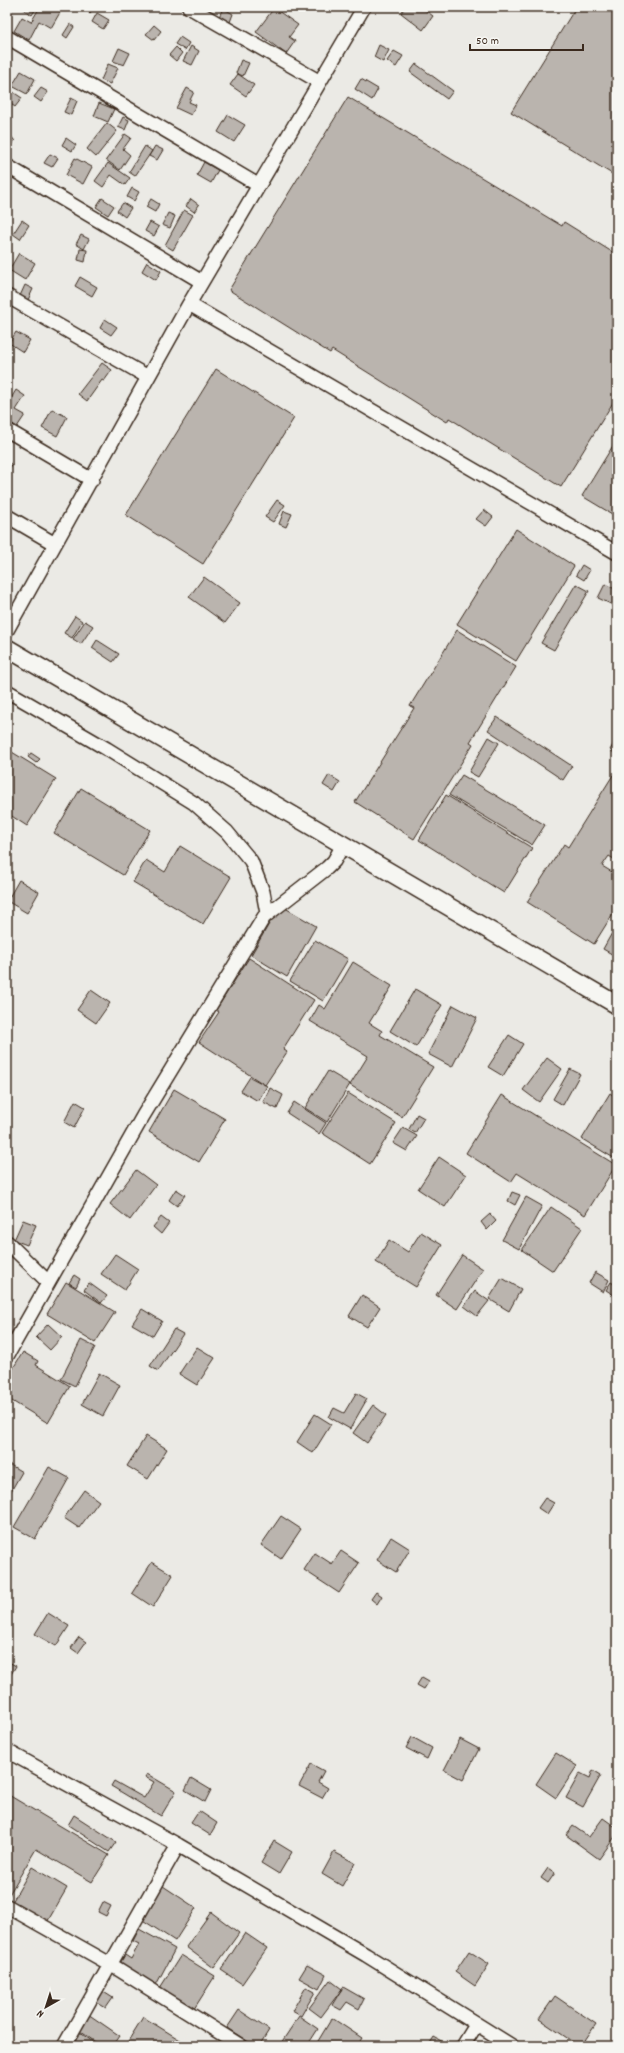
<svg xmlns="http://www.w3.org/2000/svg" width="624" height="2053" font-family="Dekko,sans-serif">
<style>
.building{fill:#bab4ae;stroke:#3b2a1e}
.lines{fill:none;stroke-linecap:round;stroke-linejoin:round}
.minor-casing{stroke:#3b2a1e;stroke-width:16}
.tertiary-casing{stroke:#3b2a1e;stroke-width:20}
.minor{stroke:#f6f6f2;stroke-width:13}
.tertiary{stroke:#f6f6f2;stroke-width:17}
</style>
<rect width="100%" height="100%" fill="#ebeae5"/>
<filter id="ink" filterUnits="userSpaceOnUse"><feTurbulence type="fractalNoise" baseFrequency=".025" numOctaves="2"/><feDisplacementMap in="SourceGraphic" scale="8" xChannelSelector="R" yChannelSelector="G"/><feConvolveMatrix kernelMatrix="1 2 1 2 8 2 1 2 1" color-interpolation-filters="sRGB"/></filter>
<g filter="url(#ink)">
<path class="building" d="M26,7h11l-5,8 -8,-5z
M40,7h18l4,2 -11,19 -12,-7 -10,19 -15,-9 8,-14 9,5z
M82,7h13l-5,6z
M405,7h16l12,9 -10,14 -22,-17z
M576,7h41v170l-106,-65z
M223,8l10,6 -3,8 -11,-5z
M274,8l24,17 -9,12 6,4 -9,13 -30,-22z
M97,13l12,7 -6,9 -11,-7z
M70,24l4,3 -7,11 -4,-3z
M154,25l7,6 -7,9 -8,-6z
M180,37l9,6 -4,7 -10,-6z
M379,45l10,5 -6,12 -9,-5z
M191,46l8,5 -7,14 -9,-4z
M176,47l6,6 -6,8 -7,-6z
M119,48l11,5 -6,12 -11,-4z
M394,51l9,5 -7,11 -9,-6z
M241,60l8,3 -6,13 -7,-3z
M108,64l10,4 -8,16 -9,-4z
M416,64l37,27 -6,8 -37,-27z
M21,71l14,8 -8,15 -15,-8z
M238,74l16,11 -8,11 -16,-11z
M361,79l17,10 -6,11 -17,-11z
M7,88l15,10 -7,9 -8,-6z
M41,88l7,4 -7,10 -7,-5z
M187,88l7,4 -5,10 7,3 -5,10 -15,-7z
M348,97l214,129 2,-4 53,33v141l-56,91 -112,-69 -2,4 -115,-72 -2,3 -101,-63z
M71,98l6,3 -6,14 -7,-3z
M99,103l15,6 -6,13 -14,-6z
M228,115l17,10 -11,17 -16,-10z
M123,117l6,3 -4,10 -7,-3z
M107,123l10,8 -21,26 -9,-8z
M9,134l6,7 -7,6 -1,-11z
M125,134l6,4 -8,11 7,6 -10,15 -14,-10z
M66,138l10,7 -4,6 -10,-6z
M145,146l7,5 -17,25 -6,-4z
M155,146l8,4 -6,10 -8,-4z
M50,154l8,4 -6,9 -8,-4z
M75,158l17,9 -9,17 -17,-9z
M204,162l14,8 -7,13 -14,-8z
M108,163l22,15 -5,7 -14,-10 -8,12 -8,-6z
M132,188l7,4 -5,9 -7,-4z
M102,198l12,8 -6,9 -12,-8z
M151,199l8,5 -4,8 -9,-5z
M191,199l8,6 -5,7 -8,-6z
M123,203l8,5 -6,9 -8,-6z
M184,210l9,5 -20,35 -8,-5z
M168,213l7,3 -5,12 -8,-3z
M22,220l7,5 -9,14 -7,-5z
M150,222l9,5 -5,9 -9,-5z
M81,235l8,4 -5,10 -8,-5z
M80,249l7,1 -2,12 -7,-2z
M19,253l16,10 -10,17 -16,-10z
M147,262l14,9 -5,9 -14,-9z
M80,277l17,10 -5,9 -17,-10z
M25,285l8,4 -5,11 -8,-4z
M105,319l12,8 -6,8 -11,-7z
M16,332l14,8 -7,12 -14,-9z
M102,363l10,7 -8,11 -2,-1 -15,21 -9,-7z
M216,369l78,49 -91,146 -77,-49z
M16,390l9,6 -9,14 9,5 -8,12 -10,-7v-15z
M52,409l15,8 -10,19 -15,-8z
M617,439v78l-35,-21z
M7,461l5,4 -5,6z
M277,500l8,5 -12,17 -8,-5z
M484,510l9,7 -7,9 -10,-7z
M284,511l8,3 -6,13 -7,-3z
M516,529l58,37 -58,95 -59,-37z
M582,565l8,5 -6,10 -8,-5z
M204,577l36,26 -15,20 -36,-26z
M576,584l13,7 -35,59 -13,-7z
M605,584l12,6v17l-19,-9z
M75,616l7,5 -10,17 -8,-5z
M85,621l8,5 -12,18 -8,-5z
M457,630l59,37 -46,75 3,2 -59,95 -59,-37 59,-94 -4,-2z
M97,640l22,14 -6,8 -21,-14z
M497,717l75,49 -9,14 -75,-50z
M489,737l10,6 -21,34 -9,-5z
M617,738v17l-7,-5z
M7,749l49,30 -29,47 -20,-13z
M31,753l9,6 -4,4 -8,-6z
M329,775l11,7 -6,10 -11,-7z
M462,775l83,50 -13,20 -83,-50z
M613,775l4,3v83l-8,-5 -7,10 15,9v32l-23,37 -67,-42 37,-58 4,3z
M81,788l69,42 -27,45 -69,-42z
M446,795l86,53 -28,45 -85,-53z
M180,846l51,31 -28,47 -70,-42 13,-22 19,12z
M19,880l20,12 -12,21 -20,-12z
M280,905l36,21 -29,51 -36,-22z
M617,924v33l-14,-8z
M315,940l33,19 -25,42 -33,-20z
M249,958l65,42 -31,49 4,3 -22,33 -66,-43 20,-30 -3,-2z
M353,962l39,24 -23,37 13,8 -2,4 53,32 -31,50 -52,-32 18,-29 -58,-35 9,-16 6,4z
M415,989l27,16 -26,42 -26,-16z
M91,990l19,13 -14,20 -19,-13z
M453,1005l24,13 -25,49 -24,-13z
M509,1035l14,9 -20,32 -15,-9z
M547,1058l15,11 -23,33 -16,-12z
M570,1069l10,5 -17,31 -10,-6z
M328,1071l22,13 -23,38 -22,-14z
M250,1077l17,9 -9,15 -17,-10z
M270,1088l13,7 -6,14 -14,-7z
M174,1089l51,30 -26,43 -50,-30z
M348,1093l48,30 -26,41 -48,-31z
M610,1093l7,5v62l-35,-21z
M502,1095l114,70 -31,50 -68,-42 -6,9 -45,-29z
M75,1101l10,6 -11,21 -10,-6z
M294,1102l32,21 -7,11 -32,-21z
M417,1114l7,4 -9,15 -6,-4z
M403,1128l14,8 -10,15 -14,-8z
M439,1157l27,18 -21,32 -27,-18z
M136,1170l20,15 -26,35 -20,-16z
M176,1189l9,6 -8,11 -8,-6z
M512,1192l8,3 -5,10 -7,-4z
M526,1197l16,9 -23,43 -17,-9z
M551,1207l31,21 -29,43 -31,-21z
M490,1214l6,7 -9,9 -6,-8z
M161,1217l8,6 -8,11 -8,-7z
M23,1220l13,5 -9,20 -13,-5z
M421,1232l21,13 -26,42 -40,-25 13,-22 19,12z
M115,1254l23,15 -13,21 -24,-16z
M462,1255l21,14 -26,40 -21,-14z
M595,1272l14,8 -6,12 -14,-9z
M74,1275l6,4 -4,8 -7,-4z
M502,1278l19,11 -12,22 -20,-12z
M66,1282l49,30 -20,31 -48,-29z
M611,1282l6,4v11l-11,-7z
M89,1283l18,13 -6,7 -17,-13z
M475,1291l14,10 -12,15 -13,-10z
M362,1295l18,12 -13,20 -18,-11z
M142,1309l20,12 -9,15 -21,-12z
M48,1324l14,13 -12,13 -14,-13z
M174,1329l9,5 -25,37 -8,-5z
M81,1340l14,7 -20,39 -14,-7z
M197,1347l18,11 -18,27 -18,-11z
M23,1352l15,9 -2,4 34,21 -22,37 -41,-25v-20z
M99,1373l21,12 -17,31 -21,-12z
M356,1393l11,6 -17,30 -21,-12 5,-9 10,5z
M373,1405l13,10 -19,28 -14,-10z
M315,1414l16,10 -18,29 -16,-11z
M146,1436l21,13 -19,30 -21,-13z
M7,1463l15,9 -15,26z
M49,1467l20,11 -34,61 -21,-12z
M84,1490l15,11 -20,27 -15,-10z
M545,1498l9,5 -7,11 -9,-6z
M281,1516l20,13 -20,30 -20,-14z
M391,1537l19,12 -14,23 -19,-12z
M341,1551l18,12 -20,30 -35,-23 11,-17 17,11z
M152,1562l21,13 -20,32 -21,-14z
M376,1592l6,4 -5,8 -6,-5z
M48,1613l21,13 -13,20 -21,-12z
M79,1637l7,5 -8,11 -7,-5z
M7,1661l9,5 -9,15z
M422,1677l7,4 -5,8 -7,-4z
M412,1737l20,11 -5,11 -21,-11z
M460,1739l19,10 -16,31 -19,-10z
M556,1753l21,13 -21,32 -20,-14z
M311,1764l13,7 -6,11 10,6 -6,10 -23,-12z
M593,1770l8,5 -18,32 -17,-9 14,-25 10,5z
M147,1774l29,17 -15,25 -50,-30 3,-5 30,17 10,-16 -9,-5z
M191,1778l20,12 -6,12 -20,-12z
M7,1794l102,61 -17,27 -56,-33 -29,49z
M199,1811l18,12 -7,12 -19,-12z
M74,1815l42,27 -7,10 -41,-27z
M603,1818l14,10v6l-18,25 -33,-24 7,-9 16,11z
M274,1841l18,11 -13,22 -18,-11z
M334,1852l21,11 -13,23 -20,-12z
M32,1867l35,21 -21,36 -35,-20z
M548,1868l7,5 -7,10 -7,-5z
M160,1884l36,24 -21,33 -37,-24z
M103,1902l8,4 -5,10 -8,-4z
M211,1912l28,21 -25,35 -28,-21z
M139,1929l36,20 -19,36 -37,-20 6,-10 6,4 8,-15 -6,-3z
M245,1933l22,15 -25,36 -21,-14z
M469,1951l20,13 -14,22 -20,-14z
M181,1955l34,21 -23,36 -34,-21z
M307,1965l19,10 -7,14 -20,-11z
M330,1980l12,9 -21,28 -12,-9z
M306,1987l9,5 -14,24 -9,-5z
M343,1987l21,12 -5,10 -12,-7 -6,8 -9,-5z
M102,1991l11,7 -7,10 -10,-6z
M555,1996l41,28 -15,22h-2l-40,-27z
M239,2010l30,20 -10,16h-4l-28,-18z
M88,2014l32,22 -7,10h-12l-24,-17z
M299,2016l19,13 -11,17h-28z
M143,2017l47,29h-65z
M332,2018l30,20 -5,8h-42z
M79,2032l20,14h-29z
M434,2037l13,7 -1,2h-18z"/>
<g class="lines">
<defs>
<path id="minor" d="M189,7l131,75
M7,37l251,148
M7,166l195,116
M7,296l141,81
M189,304l428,249
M7,430l85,50
M7,516l48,28
M7,630l182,-326 175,-297
M7,691l100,58 87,54 33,29 24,29 12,31 4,21
M7,1242l41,40
M7,1356l136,-240 121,-199 63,-49 7,-7 9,-16
M7,1751l171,94 188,110 146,91
M7,1906l103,58 131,82
M64,2046l114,-201
M463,2046l13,-21"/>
<path id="tertiary" d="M7,648l610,357"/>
</defs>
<use href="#minor" class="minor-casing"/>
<use href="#tertiary" class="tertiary-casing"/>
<use href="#minor" class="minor"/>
<use href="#tertiary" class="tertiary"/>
</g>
</g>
<rect width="624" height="2053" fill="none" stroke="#f6f6f2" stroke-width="24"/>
<rect x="12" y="12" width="600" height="2029" fill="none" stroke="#3b2a1e" stroke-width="1.5" filter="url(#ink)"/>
<g transform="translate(46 2007) rotate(219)" stroke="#f6f6f2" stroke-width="3" paint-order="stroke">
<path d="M0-3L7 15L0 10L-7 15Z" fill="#3b2a1e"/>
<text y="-6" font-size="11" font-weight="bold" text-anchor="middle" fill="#3b2a1e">N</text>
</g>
<path d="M470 44v6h113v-6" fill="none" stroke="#3b2a1e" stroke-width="2"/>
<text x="476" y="44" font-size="12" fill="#3b2a1e" stroke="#f6f6f2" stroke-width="3" paint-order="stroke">50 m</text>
</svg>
